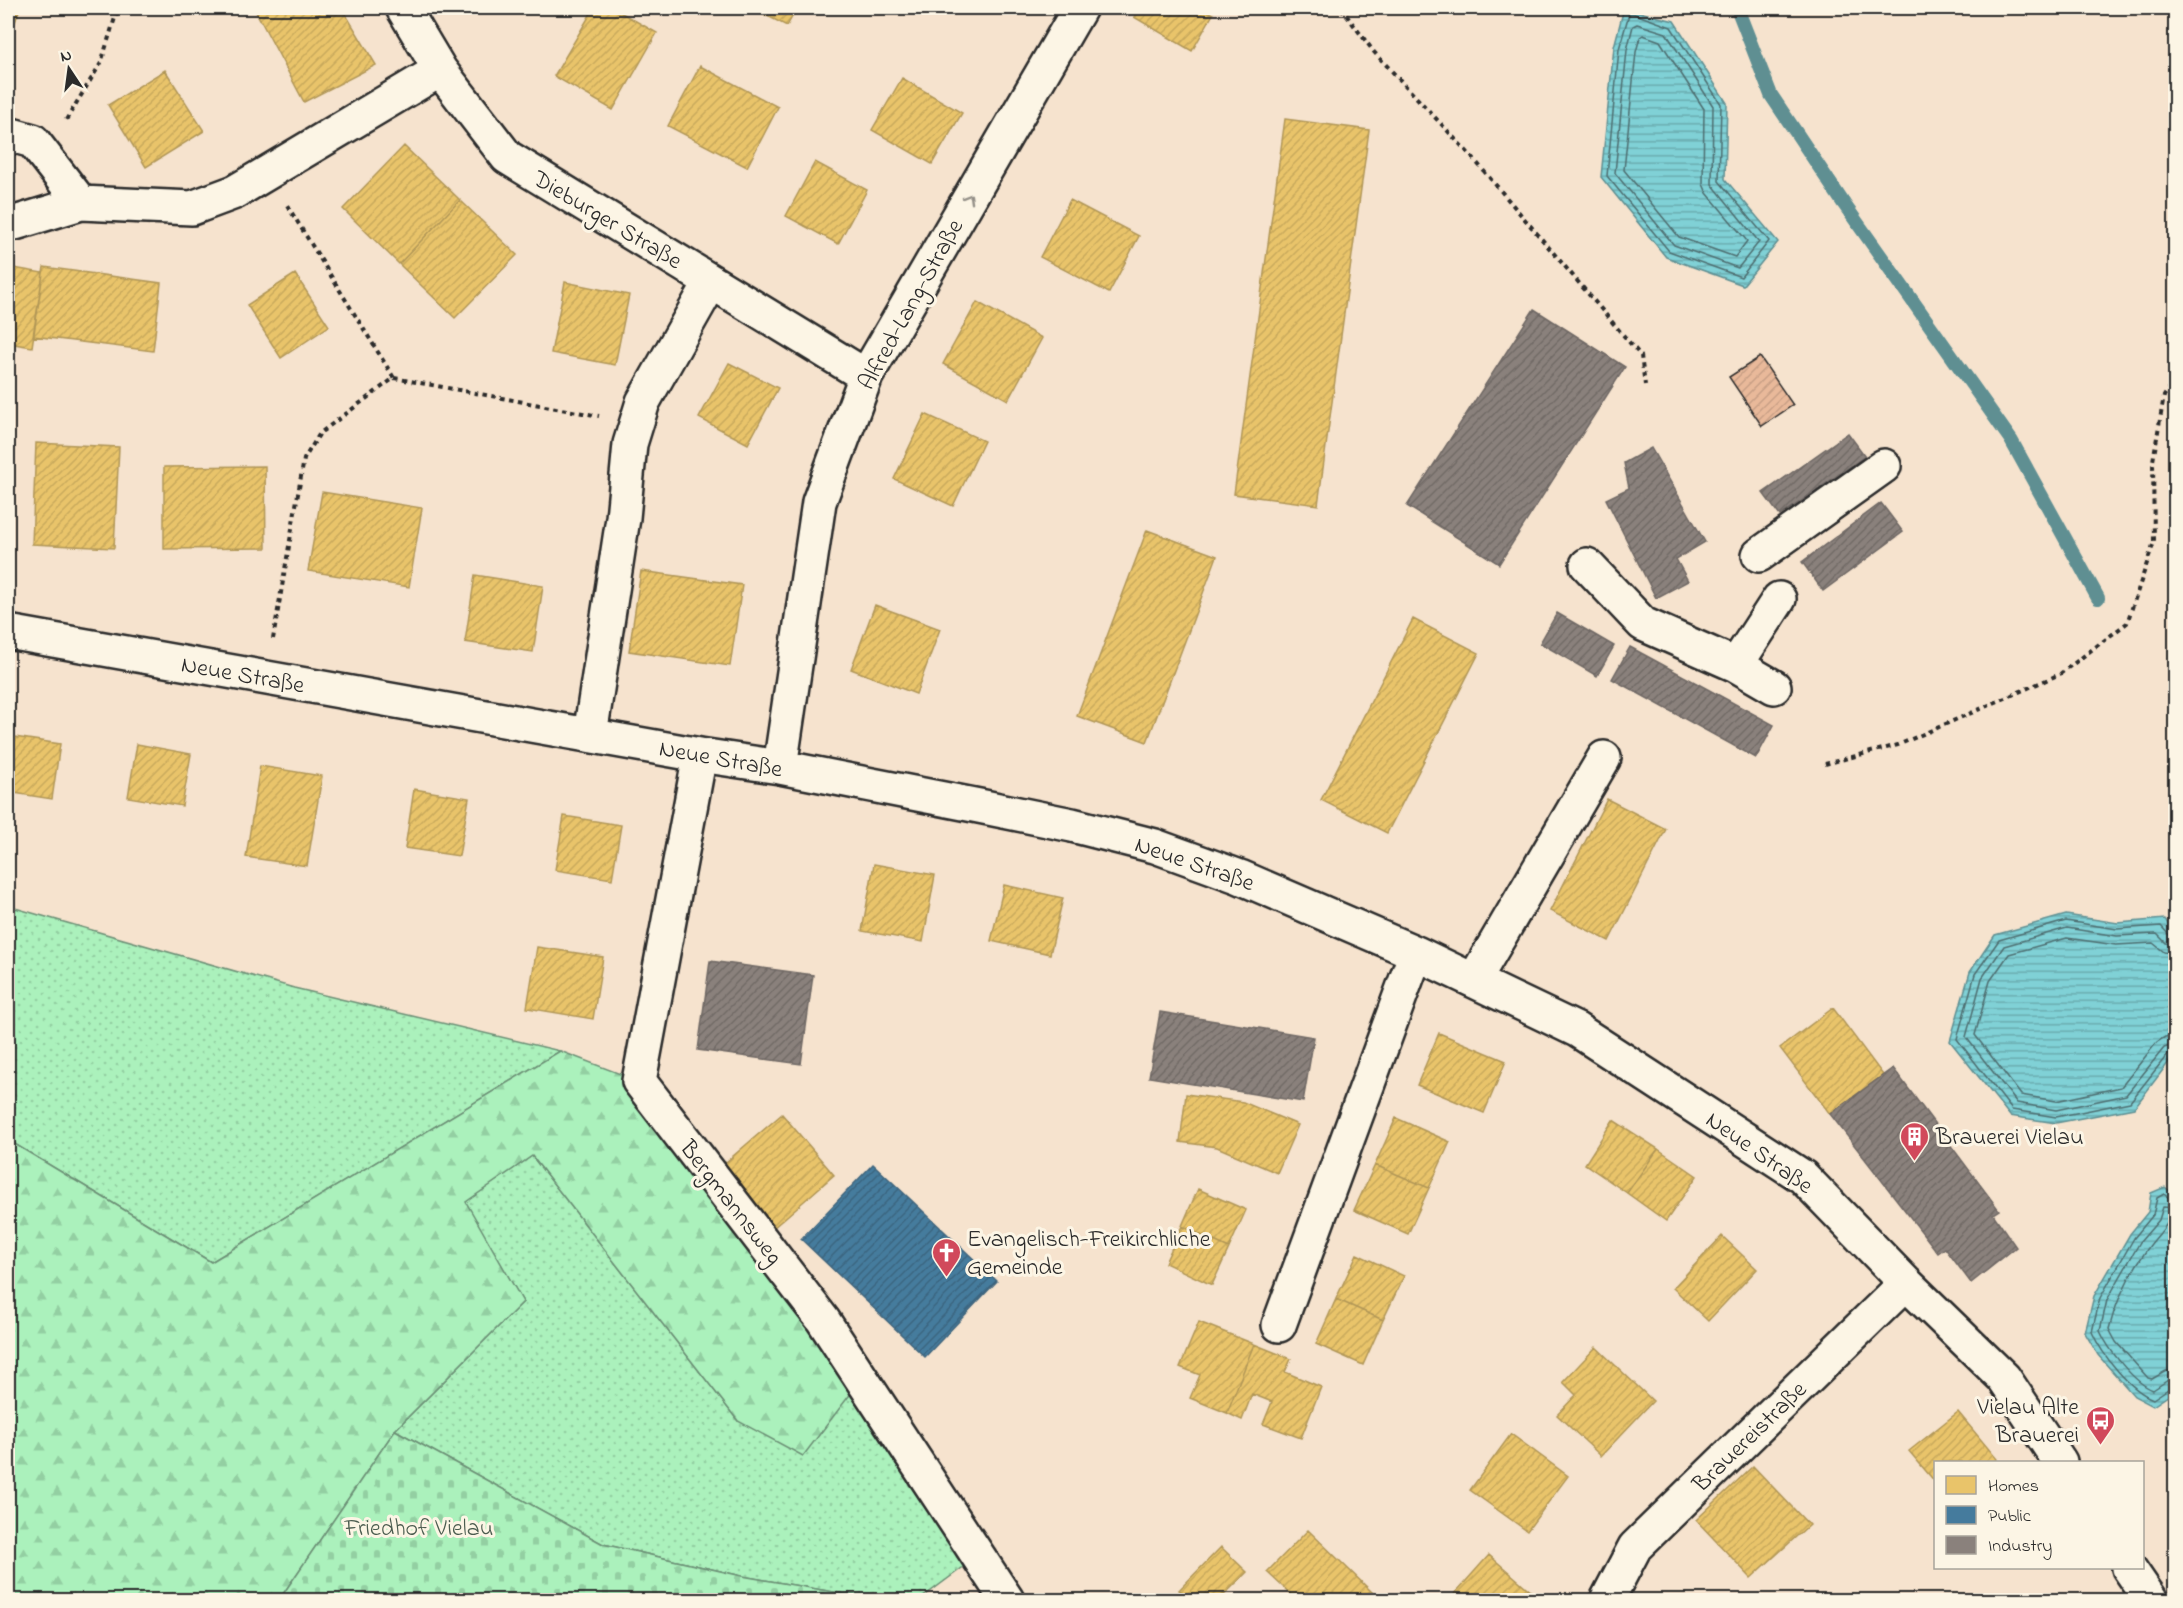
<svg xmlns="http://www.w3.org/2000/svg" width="2183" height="1608" font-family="'Indie Flower',sans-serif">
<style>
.grass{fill:url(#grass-dots);stroke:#6b8e74;stroke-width:1.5}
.forest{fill:url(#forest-firs);stroke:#6b8e74;stroke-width:1.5}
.cemetery{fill:url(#cemetery-stones);stroke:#6b8e74;stroke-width:1.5}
.water{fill:url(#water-rules);stroke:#5e8f92;stroke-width:1.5}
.homes{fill:url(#homes-hatch);stroke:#b09657;stroke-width:1.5}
.public{fill:url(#public-hatch);stroke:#3d637b;stroke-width:1.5}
.industry{fill:url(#industry-hatch);stroke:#6e6764;stroke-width:1.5}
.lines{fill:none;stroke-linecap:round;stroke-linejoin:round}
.shore{stroke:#4d6d6f;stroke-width:1.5}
.stream{stroke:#5e8f92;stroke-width:14}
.building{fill:url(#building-hatch);stroke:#2b2b2b;stroke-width:1.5}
.minor-casing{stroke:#2b2b2b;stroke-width:38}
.path{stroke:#2b2b2b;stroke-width:4;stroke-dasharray:4.5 4.5;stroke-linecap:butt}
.minor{stroke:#fcf5e5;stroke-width:33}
.oneway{stroke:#949088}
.labels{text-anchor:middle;stroke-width:6;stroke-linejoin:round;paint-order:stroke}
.street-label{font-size:24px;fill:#2b2b2b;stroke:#fcf5e5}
.poi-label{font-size:24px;fill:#2b2b2b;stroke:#fcf5e5;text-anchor:start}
.park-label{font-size:24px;fill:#4b5c4f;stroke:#fcf5e5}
</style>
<defs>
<pattern id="grass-dots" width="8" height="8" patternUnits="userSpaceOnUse" patternTransform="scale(1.5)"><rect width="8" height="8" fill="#abf1bc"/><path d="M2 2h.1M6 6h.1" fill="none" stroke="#93cfa2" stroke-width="1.8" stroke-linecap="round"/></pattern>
<pattern id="forest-firs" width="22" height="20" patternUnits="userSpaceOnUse" patternTransform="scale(1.5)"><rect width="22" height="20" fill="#abf1bc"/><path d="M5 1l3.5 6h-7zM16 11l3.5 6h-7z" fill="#93cfa2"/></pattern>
<pattern id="cemetery-stones" width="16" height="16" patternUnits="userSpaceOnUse" patternTransform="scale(1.5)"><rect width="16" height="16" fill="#abf1bc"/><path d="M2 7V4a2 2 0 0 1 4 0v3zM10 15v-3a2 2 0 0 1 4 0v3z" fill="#93cfa2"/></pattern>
<pattern id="water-rules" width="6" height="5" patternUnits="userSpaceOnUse" patternTransform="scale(1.5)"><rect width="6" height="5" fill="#80d1d6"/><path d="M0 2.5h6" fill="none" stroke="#69aaae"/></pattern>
<pattern id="homes-hatch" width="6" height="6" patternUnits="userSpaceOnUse" patternTransform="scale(1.5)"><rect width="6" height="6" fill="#e9c46a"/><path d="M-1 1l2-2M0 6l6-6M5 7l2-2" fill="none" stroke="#c8a95c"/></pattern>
<pattern id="public-hatch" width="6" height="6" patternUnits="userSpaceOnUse" patternTransform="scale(1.5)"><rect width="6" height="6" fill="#457b9d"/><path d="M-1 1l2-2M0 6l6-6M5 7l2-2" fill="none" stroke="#3a6580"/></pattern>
<pattern id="industry-hatch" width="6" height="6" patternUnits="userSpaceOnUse" patternTransform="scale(1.5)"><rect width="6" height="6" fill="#8a817c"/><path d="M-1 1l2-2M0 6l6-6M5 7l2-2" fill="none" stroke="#716a66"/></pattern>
<pattern id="building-hatch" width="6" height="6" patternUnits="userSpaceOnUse" patternTransform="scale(1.5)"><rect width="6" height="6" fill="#e9b99a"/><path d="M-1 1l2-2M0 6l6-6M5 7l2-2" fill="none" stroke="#c89f85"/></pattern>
</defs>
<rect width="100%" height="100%" fill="#f6e3ce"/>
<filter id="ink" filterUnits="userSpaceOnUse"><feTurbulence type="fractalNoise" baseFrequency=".0167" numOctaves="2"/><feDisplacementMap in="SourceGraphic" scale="12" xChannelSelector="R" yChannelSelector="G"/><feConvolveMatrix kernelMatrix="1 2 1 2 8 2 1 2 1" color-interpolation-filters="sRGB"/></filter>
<g filter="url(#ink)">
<path class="grass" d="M8,906l286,82 266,63 -349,211 -203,-122z
M532,1156l206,265 124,-42 116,177 -59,44h-20l-54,-6 -103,-18 -139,-32 -208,-114 128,-128 -58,-100z"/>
<path class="forest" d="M560,1051l79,30 223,298 -59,77 -65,-35 -206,-265 -66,46 57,100 -128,128 -116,170h-271v-460l203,122z"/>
<path class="cemetery" d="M395,1430l208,114 139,32 103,18 54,6h-620z"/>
<path class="water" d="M1624,8l50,13 53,82 -2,76 53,63 -35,43 -77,-28 -65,-80 13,-130z
M2066,915l52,8 47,-4 10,16v119l-41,54 -78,15 -46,-7 -60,-75 20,-69 25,-37z
M2165,1187l11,9 -1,195 -22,15 -19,-10 -36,-41 -13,-22 9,-37 36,-62 18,-22 3,-19z"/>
<path class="homes" d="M8,8h12l-7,20 -5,-2z
M254,8h88l34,57 -72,37z
M594,8h19l44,25 -44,77 -59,-34z
M752,8h45l-10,18z
M1139,8h62l12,6 -21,37 -58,-34z
M700,66l78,41 -31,60 -79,-41z
M165,70l39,61 -58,36 -38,-62z
M902,78l60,35 -30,51 -60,-34z
M1285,119l84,11 -51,375 -84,-11z
M404,146l56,54 -61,64 -56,-55z
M815,162l52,28 -29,54 -52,-28z
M460,200l57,55 -62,63 -56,-54z
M1070,200l69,36 -30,57 -69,-36z
M8,267l35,6 -11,74 -24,-4z
M44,267l117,16 -8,68 -120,-15z
M295,274l34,52 -48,32 -34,-53z
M565,282l64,13 -14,70 -64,-12z
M977,302l65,36 -34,62 -65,-36z
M729,363l49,25 -30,56 -49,-26z
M925,414l59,27 -31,65 -59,-27z
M36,443l83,4 -5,101 -82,-4z
M265,466l1,82 -102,1v-82z
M322,492l100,16 -13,79 -101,-16z
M1147,530l70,26 -70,186 -70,-26z
M641,571l101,14 -12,81 -101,-15z
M475,575l68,11 -10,66 -68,-10z
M875,605l65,24 -24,65 -65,-25z
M1413,619l66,34 -92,180 -66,-33z
M8,736l52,8 -8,55 -44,-7z
M137,744l54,10 -9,52 -54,-9z
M260,766l62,10 -15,90 -61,-9z
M414,789l55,9 -10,58 -54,-8z
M1607,799l59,30 -57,112 -59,-30z
M564,816l57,9 -9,54 -57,-9z
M874,864l61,11 -12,67 -61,-11z
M1004,885l59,13 -13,56 -59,-13z
M537,947l66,10 -10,62 -66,-11z
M1833,1008l50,67 -53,39 -50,-66z
M1439,1033l67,28 -22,52 -67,-28z
M1186,1094l57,8 55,23 -21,48 -60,-26 -37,-5z
M782,1114l52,61 -62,54 -53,-61z
M1396,1118l54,24 -21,46 -54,-23z
M1613,1120l45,29 -31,44 -42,-29z
M1658,1149l39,27 -31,45 -39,-28z
M1375,1165l54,23 -21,46 -54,-24z
M1198,1189l48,21 -17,38 -47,-22z
M1182,1226l47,22 -17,37 -47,-22z
M1722,1236l35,33 -49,52 -35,-33z
M1357,1254l47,22 -21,44 -47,-21z
M1336,1299l47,21 -20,45 -47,-21z
M1199,1322l55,22 -27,69 -37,-15 10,-23 -20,-8z
M1254,1344l37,15 -6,13 36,15 -20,51 -38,-14 9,-22 -20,-8 -10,26 -15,-7z
M1596,1347l57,54 -52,55 -44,-41 19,-20 -13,-13z
M1958,1412l39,47 -4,3h-57v21l-27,-32z
M1511,1434l57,42 -41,55 -57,-41z
M1753,1466l56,59 -58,53 -55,-58z
M1308,1530l67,65 -6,5h-72l-30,-28z
M1221,1547l26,25 -28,28h-29l-11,-10z
M1489,1555l52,45h-92z"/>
<path class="public" d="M873,1164l124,117 -72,76 -124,-118z"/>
<path class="industry" d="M1534,309l91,58 -126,197 -92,-58z
M1848,433l17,23 -85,60 -17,-23z
M1651,448l54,94 -29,17 12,22 -32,17 -50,-99 23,-11 -5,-25z
M1881,503l22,29 -80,59 -21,-29z
M1557,613l57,33 -17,30 -57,-33z
M1630,647l144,78 -18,33 -144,-79z
M710,961l103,14 -12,89 -103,-14z
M1160,1012l154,25 -11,65 -154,-25z
M1893,1068l106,142 -6,4 23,33 -45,36 -26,-35 -7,5 -108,-139z"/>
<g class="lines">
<path class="shore" d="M1632,13l39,14 50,77 -2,77 50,60 -28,36 -72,-26 -62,-75 12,-127 10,-35z
M1637,24l29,9 47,73 -1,78 47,58 -21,26 -64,-23 -59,-72 12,-123 6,-24z
M1643,35l17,6 44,68 -1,75 4,9 40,48 -12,16 -56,-20 -55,-67 12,-118 4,-15z
M2176,937l-6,-1 -9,-10 -44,3 -51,-8 -67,19 -24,34 -18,65 55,71 44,7 74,-15 38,-48 8,-2
M2176,945l-10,-2 -9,-9 -40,2 -50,-8 -63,18 -22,32 -16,59 51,66 39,7 70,-15 38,-47 12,-4
M2176,954l-12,-2 -11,-9 -37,2 -49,-7 -58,16 -19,27 -15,54 46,60 35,6 65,-14 36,-45 8,-5 11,-2
M2176,1200h-5l-7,-6 -7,4 -4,17 -19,23 -34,60 -8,34c10,23 38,58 61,67l18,-12h5
M2176,1208l-13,-1 -4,13 -19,22 -33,58 -7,31c8,18 34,52 53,59l15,-10 8,-1
M2176,1217l-6,1c-5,12 -15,19 -22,30 -18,25 -32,52 -39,81l7,13 32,36 4,1 14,-8 10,-1"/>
<path class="stream" d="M1737,8l34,87 73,109 167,236 87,158"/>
</g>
<path class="building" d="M1760,357l33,48 -31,21 -33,-49z"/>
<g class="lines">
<defs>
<path id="minor" d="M403,8l37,62 67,87 359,219
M8,134l25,7 48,62
M8,221l7,2 66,-20 111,5 43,-16 205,-122
M1759,555l125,-89
M1587,565l56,59 93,41 38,22
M8,632l692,123 80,12 199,39 93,19 83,21 85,31 176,76 161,77 226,147 103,106 98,95 56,84
M1736,665l43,-66
M590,735l33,-217 7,-74 13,-42 68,-120
M700,755l-61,326 184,239 184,280
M780,767l39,-265 47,-126 214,-368
M1474,980l130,-222
M1279,1325l137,-372
M2129,1568l22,32
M1607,1600l28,-53 271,-264"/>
</defs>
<use href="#minor" class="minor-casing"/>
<path class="path" d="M1341,8l33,44 98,105 169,199 4,29
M66,120l35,-57 17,-55
M394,378l205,38
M273,639l31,-180 16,-26 74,-55 -107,-173
M1825,764l73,-19 162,-71 67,-51 27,-81 -1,-81 11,-65 12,-18"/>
<use href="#minor" class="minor"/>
</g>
<defs><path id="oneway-chevron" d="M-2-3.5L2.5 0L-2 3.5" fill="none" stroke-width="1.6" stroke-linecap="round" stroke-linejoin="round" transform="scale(1.5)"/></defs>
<use class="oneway" href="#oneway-chevron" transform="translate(969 198) rotate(-60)"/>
</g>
<defs>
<symbol id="building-pin" viewBox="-11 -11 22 30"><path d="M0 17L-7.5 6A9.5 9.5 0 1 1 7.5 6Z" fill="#d1495b" stroke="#fcf5e5"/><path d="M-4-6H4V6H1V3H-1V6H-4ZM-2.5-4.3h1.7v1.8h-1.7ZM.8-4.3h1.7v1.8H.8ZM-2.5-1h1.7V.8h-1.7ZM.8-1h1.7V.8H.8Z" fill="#fff"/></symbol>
<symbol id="church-pin" viewBox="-11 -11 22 30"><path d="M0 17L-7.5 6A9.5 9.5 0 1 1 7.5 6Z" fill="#d1495b" stroke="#fcf5e5"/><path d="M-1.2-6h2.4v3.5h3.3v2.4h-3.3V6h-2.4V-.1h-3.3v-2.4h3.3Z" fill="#fff"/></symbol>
<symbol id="bus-pin" viewBox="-11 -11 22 30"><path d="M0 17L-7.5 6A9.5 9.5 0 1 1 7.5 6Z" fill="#d1495b" stroke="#fcf5e5"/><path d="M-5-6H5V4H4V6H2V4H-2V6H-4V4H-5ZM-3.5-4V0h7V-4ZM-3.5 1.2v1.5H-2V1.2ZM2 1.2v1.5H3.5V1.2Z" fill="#fff"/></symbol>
</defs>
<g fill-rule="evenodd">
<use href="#building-pin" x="1898" y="1120" width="33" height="45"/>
<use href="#church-pin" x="930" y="1236" width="33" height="45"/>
<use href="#bus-pin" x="2084" y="1404" width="33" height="45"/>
</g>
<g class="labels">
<g class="street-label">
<text transform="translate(608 219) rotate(31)" y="8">Dieburger Straße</text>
<text transform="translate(910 304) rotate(-61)" y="8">Alfred-Lang-Straße</text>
<text transform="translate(243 674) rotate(10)" y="8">Neue Straße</text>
<text transform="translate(721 758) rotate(10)" y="8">Neue Straße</text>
<text transform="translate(1195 863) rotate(19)" y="8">Neue Straße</text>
<text transform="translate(1760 1152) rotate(35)" y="8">Neue Straße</text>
<text transform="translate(732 1202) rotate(52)" y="8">Bergmannsweg</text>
<text transform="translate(1749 1436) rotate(-44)" y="8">Brauereistraße</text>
</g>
<g class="poi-label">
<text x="1936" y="1144">Brauerei Vielau</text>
<text x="967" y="1246">Evangelisch-Freikirchliche<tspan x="967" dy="28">Gemeinde</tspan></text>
<text x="2079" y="1414" text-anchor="end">Vielau Alte<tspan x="2079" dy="28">Brauerei</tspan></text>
</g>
<g class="park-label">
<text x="419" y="1535">Friedhof Vielau</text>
</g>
</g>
<rect width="2183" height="1608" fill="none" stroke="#fcf5e5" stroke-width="30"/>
<rect x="15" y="15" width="2153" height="1578" fill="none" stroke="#2b2b2b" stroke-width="2" filter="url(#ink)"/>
<rect x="1934" y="1461" width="210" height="108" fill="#fcf5e5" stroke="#a8a49b" stroke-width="1.5"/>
<rect x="1946" y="1476" width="30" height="18" fill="#e9c46a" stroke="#a8a49b" stroke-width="1.5"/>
<text x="1988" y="1491" font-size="18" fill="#2b2b2b">Homes</text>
<rect x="1946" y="1506" width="30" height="18" fill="#457b9d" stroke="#a8a49b" stroke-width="1.5"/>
<text x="1988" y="1521" font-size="18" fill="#2b2b2b">Public</text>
<rect x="1946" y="1536" width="30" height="18" fill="#8a817c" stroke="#a8a49b" stroke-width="1.5"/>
<text x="1988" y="1551" font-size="18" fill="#2b2b2b">Industry</text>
<g transform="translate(69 69) rotate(347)" stroke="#fcf5e5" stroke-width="4.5" paint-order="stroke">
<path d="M0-4.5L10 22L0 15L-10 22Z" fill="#2b2b2b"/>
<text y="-9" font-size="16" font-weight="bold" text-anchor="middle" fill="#2b2b2b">N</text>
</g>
</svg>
